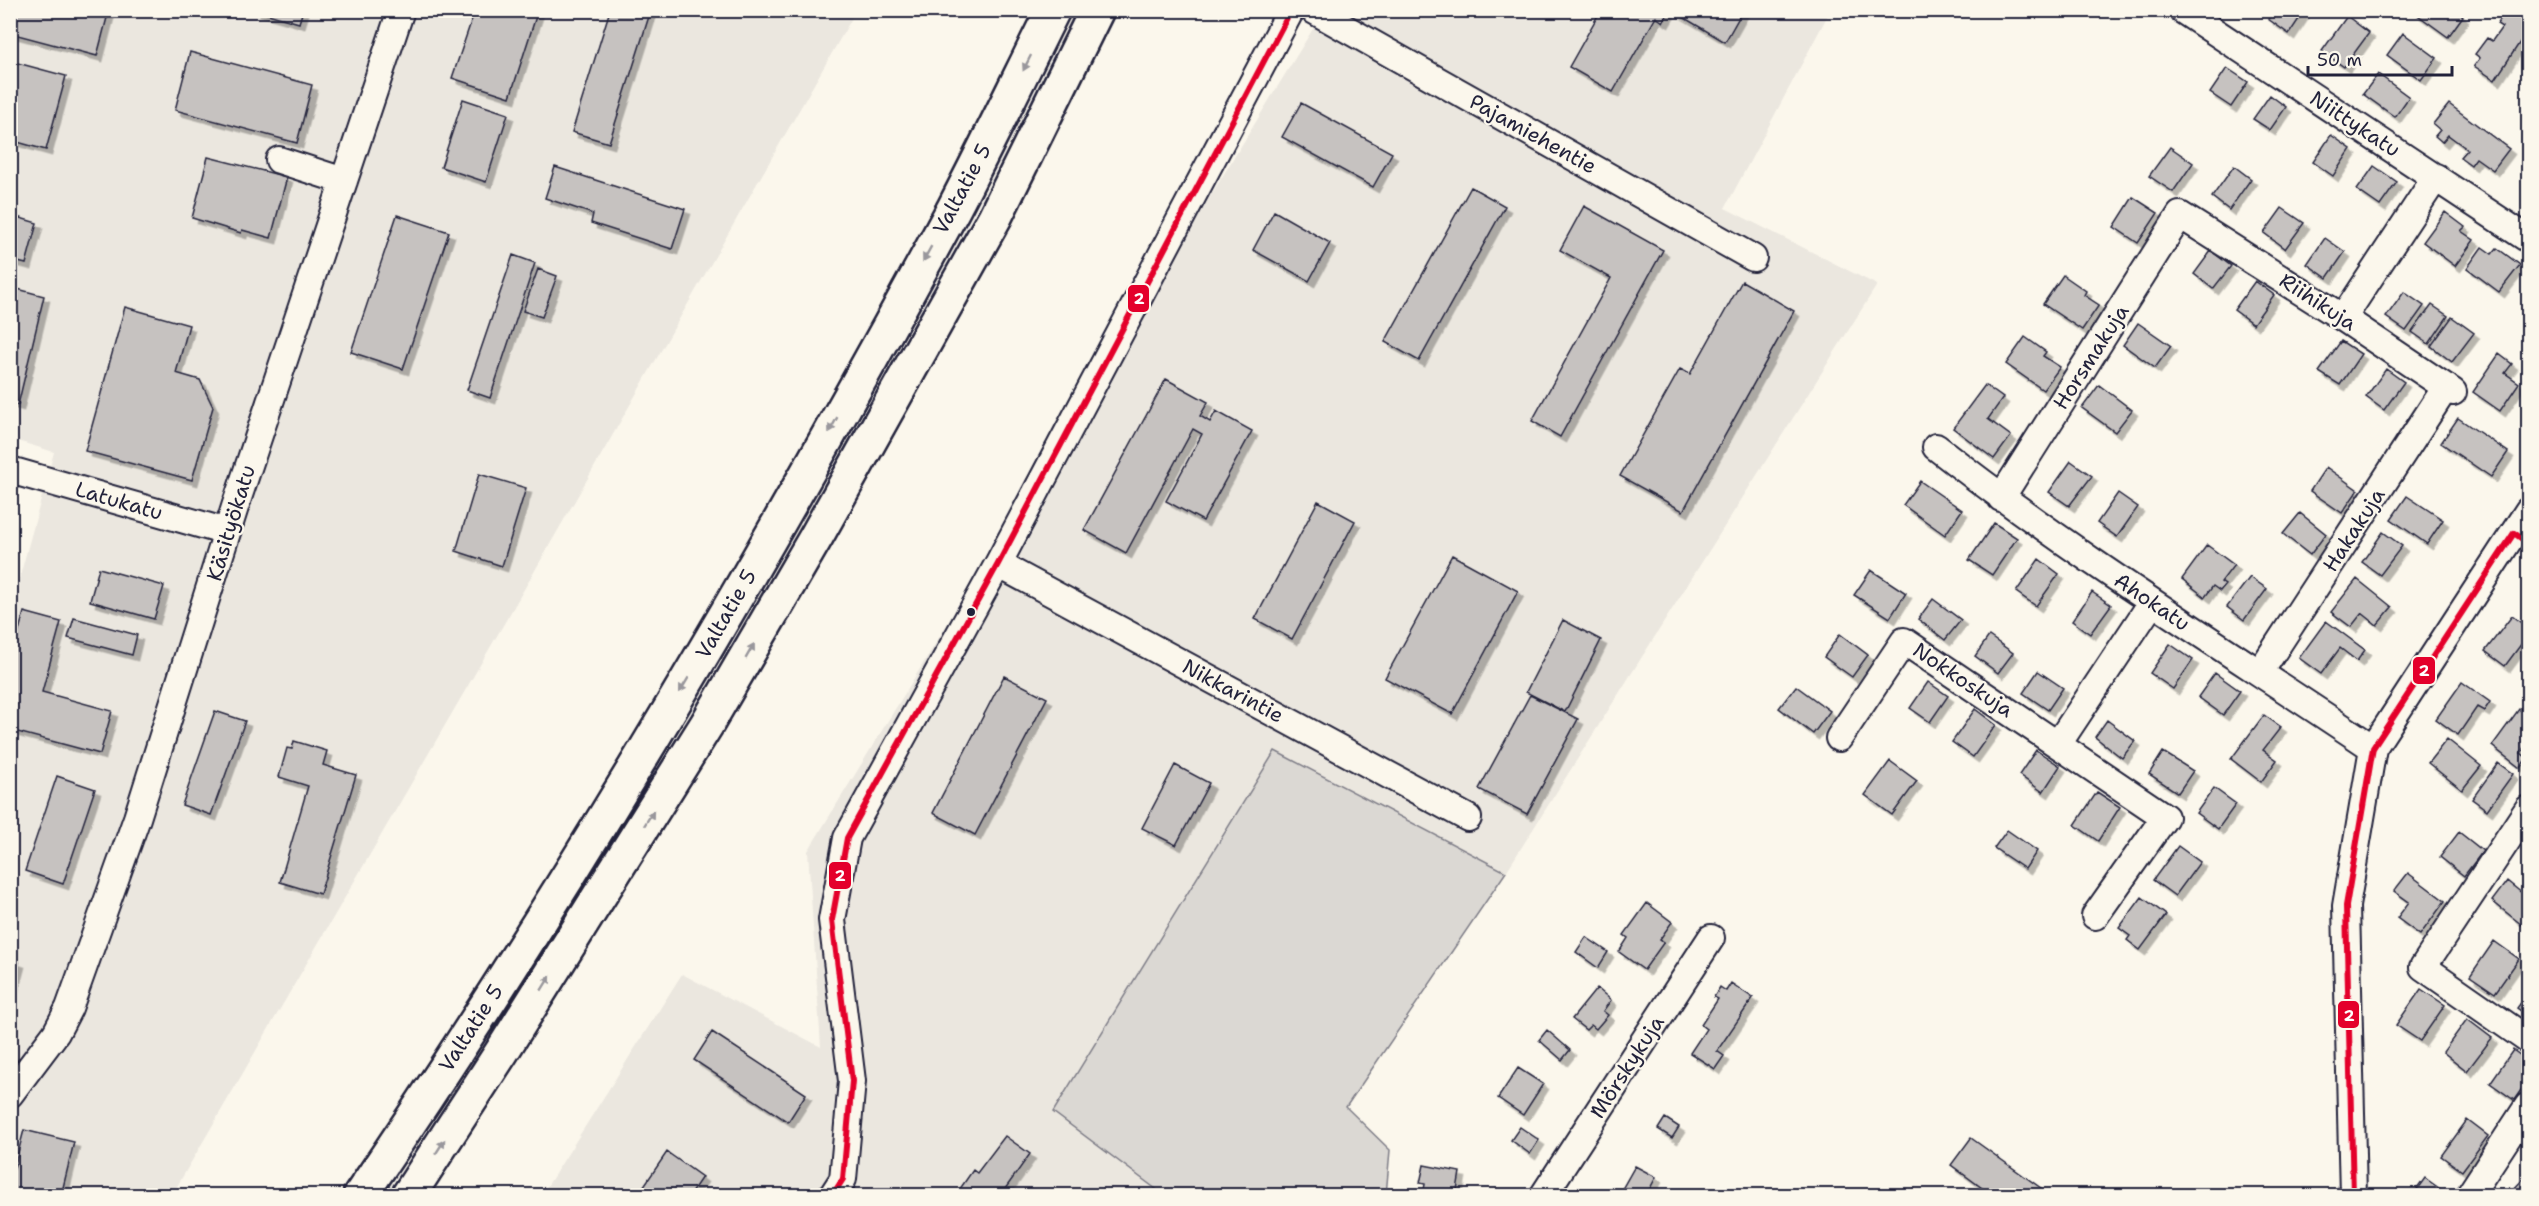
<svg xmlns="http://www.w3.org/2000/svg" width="2539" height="1206" font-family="'Shantell Sans',sans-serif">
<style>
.built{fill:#ebe7df}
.green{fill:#dbd8d3;stroke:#7e7d87;stroke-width:1.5}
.building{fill:#c6c2c0;stroke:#22223b;stroke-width:1.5;filter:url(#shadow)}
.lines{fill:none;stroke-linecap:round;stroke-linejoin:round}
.minor-casing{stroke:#22223b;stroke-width:30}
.highway-casing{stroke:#22223b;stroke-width:38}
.minor{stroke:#fbf7ec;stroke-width:26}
.highway{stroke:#fbf7ec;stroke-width:33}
.bus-1-casing{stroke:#fbf7ec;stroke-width:10}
.bus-1{stroke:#e4002b;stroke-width:6}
.oneway{fill:#99979c}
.bus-dot{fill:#22223b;stroke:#fbf7ec;stroke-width:2}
.labels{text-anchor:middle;stroke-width:4.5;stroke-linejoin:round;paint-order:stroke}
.street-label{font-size:21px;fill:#22223b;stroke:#fbf7ec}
.line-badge{stroke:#fbf7ec;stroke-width:2}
.badge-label{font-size:16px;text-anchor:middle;font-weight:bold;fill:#fff}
</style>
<defs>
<filter id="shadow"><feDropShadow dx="5.5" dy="5.5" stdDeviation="0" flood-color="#0004"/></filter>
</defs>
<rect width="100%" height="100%" fill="#fbf7ec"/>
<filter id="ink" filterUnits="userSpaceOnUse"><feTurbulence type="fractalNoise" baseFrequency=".0167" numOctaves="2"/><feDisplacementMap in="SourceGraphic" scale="12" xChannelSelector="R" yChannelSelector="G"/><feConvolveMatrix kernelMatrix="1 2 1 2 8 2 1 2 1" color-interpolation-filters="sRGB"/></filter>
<g filter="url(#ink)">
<path class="built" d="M10,11h846l-326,568 -358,616h-161v-586l43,-157 -43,-13z
M1324,11h506l-105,197 152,77 -371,587 -231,-121 -222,361 111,83 -623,1 141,-222 139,73 -13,-196z"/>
<path class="green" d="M1275,751l231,121 -160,235 44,43 -4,45h-222l-111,-83z"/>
<path class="building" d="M10,10h99l-12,46 -87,-23z
M254,10h49l-4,13z
M475,10h63l-28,87 -58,-19z
M610,10h41l-42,133 -37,-11z
M1601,10h69l-7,12 -7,-5 -43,75 -44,-25z
M1671,10h72l-18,32z
M2274,10h31l-16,24 -21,-15z
M2417,10h39l7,6 -15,21 -33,-24z
M2506,10l22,2v18l-33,50 -21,-14 6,-8 -5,-4 12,-16 5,3 10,-14 -5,-3z
M2347,16l22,17 -25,34 -22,-16z
M2403,33l34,25 -16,22 -34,-25z
M190,52l122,33 -15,58 -122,-33z
M10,61l56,15 -20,74 -36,-10z
M2227,68l21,14 -17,25 -21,-14z
M2378,74l31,23 -14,20 -32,-23z
M2270,95l16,12 -16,23 -17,-11z
M463,99l45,15 -22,68 -45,-15z
M1301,103l91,50 -19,34 -91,-50z
M2449,104l60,45 -16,21 -17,-12 -5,7 -11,-8 7,-8 -19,-14 -6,7 -7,-6 5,-6 -7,-6z
M2331,135l20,14 -18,27 -20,-14z
M2170,147l23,16 -20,29 -24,-16z
M208,157l79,20 -16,61 -29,-8 -1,3 -49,-15z
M2234,166l17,13 -22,31 -17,-13z
M2374,166l23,16 -17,24 -23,-16z
M555,167l130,42 -13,40 -81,-26 2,-9 -48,-16z
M1471,187l34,19 -86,155 -34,-19z
M2133,197l25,16 -20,30 -24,-16z
M1584,206l79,44 -103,187 -28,-16 79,-143 -51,-28z
M2282,208l22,15 -19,26 -21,-16z
M1274,211l56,32 -21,38 -56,-31z
M2445,212l20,15 -4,4 13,9 -19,26 -32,-24z
M10,215l27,8 -11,41 -16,-4z
M397,215l52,17 -46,137 -52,-17z
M2325,238l20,14 -18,26 -20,-14z
M2482,247l10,7 5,-6 23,17 -21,27 -32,-24z
M2211,251l20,15 -18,23 -19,-15z
M513,255l22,8 -45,135 -23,-8z
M538,269l19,7 -15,41 -19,-6z
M2063,275l23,16 -2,4 15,10 -17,25 -39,-26z
M1742,281l52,30 -111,200 -63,-35 60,-107 10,5z
M2255,281l19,14 -21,29 -19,-14z
M10,287l34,9 -26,109 -8,-2z
M2404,292l20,14 -18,25 -20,-14z
M2432,305l16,11 -19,28 -17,-12z
M125,307l64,18 -13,48 24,7 13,27 -21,73 -107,-29z
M2452,317l22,16 -22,29 -21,-16z
M2138,323l33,23 -16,22 -32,-23z
M2025,337l21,15 -3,4 17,11 -17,23 -37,-26z
M2341,341l20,13 -21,31 -21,-13z
M2499,354l13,10 -7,9 14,10 -19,28 -27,-19z
M2386,369l18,13 -20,28 -18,-13z
M1166,379l42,23 -8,14 10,6 6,-11 36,20 -49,90 -37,-20 36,-67 -9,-5 -67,124 -42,-23z
M1985,385l18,13 -15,21 23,17 -17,23 -41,-31z
M2099,385l33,25 -17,22 -33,-24z
M2458,418l50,34 -17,25 -50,-34z
M2071,461l21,15 -23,30 -20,-14z
M2326,467l32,23 -16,23 -32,-22z
M479,474l47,14 -24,78 -46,-15z
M1920,481l42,29 -17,25 -42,-30z
M2118,493l20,14 -21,30 -20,-14z
M2407,496l36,24 -16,24 -36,-25z
M1318,501l37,20 -63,118 -37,-20z
M2300,513l26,21 -16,21 -27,-21z
M1994,523l23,15 -25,37 -23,-15z
M2383,532l19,14 -22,29 -18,-13z
M2207,545l27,20 -13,17 4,3 -5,6 -7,-5 -8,11 -23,-18z
M1452,555l66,36 -66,123 -67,-36z
M2039,559l20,15 -23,32 -20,-14z
M99,568l65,18 -10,33 -64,-18z
M1871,570l35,23 -16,25 -36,-23z
M2250,577l17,12 -23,31 -17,-13z
M2357,579l35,28 -15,18 -15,-12 -11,14 -20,-15z
M2092,592l19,13 -21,29 -18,-13z
M1933,599l28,21 -16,20 -27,-21z
M24,612l37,10 -19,70 70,19 -12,43 -90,-24v-66z
M2512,616l16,12v7l-23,31 -20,-15z
M74,618l63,17 -5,20 -64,-17z
M1563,620l38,20 -36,72 -39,-20z
M2326,621l39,29 -8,11 -17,-13 -19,26 -22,-16z
M1840,634l28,21 -16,22 -28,-20z
M1989,636l24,17 -15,20 -23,-17z
M2170,644l23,16 -20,29 -23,-16z
M2038,671l25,17 -15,22 -25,-17z
M2215,673l25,18 -17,24 -25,-18z
M1004,676l43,22 -72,137 -42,-22z
M1928,682l20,14 -18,26 -20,-14z
M2462,682l28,20 -6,9 -7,-4 -19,28 -22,-16z
M1796,686l34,25 -17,23 -34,-26z
M1530,695l48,24 -51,95 -48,-25z
M1975,709l21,16 -23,32 -21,-15z
M2519,709l9,8v26l-7,10 6,5 -7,10 -28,-22z
M215,711l30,10 -34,94 -29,-10z
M2264,715l17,12 -18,23 14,10 -16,22 -30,-23z
M2107,720l28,21 -13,17 -27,-21z
M2447,739l34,27 -19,24 -34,-27z
M294,741l33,10 -4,14 33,10 -36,119 -40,-12 28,-96 -29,-9 8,-29 5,1z
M2036,750l24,16 -17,26 -24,-17z
M2163,752l30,19 -15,22 -29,-19z
M1890,761l27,20 -25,34 -27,-20z
M2498,763l15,11 -26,36 -15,-11z
M1175,765l34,18 -33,62 -34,-17z
M57,776l38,13 -32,95 -38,-13z
M2214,788l22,16 -18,25 -22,-16z
M2097,792l23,15 -22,34 -23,-16z
M2007,830l30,21 -12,18 -31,-21z
M2459,832l24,19 -19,25 -24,-19z
M2178,846l22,16 -25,34 -22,-16z
M2408,873l37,28 -25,34 -23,-17 12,-16 -15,-11z
M2507,881l21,17v18l-6,9 -30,-24z
M2142,897l24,18 -26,35 -13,-10 3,-4 -11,-8z
M1647,903l25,19 -12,17 4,3 -20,28 -25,-18 9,-14 -4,-3z
M1586,937l22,15 -10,16 -22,-16z
M2494,941l25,18 -24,34 -25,-17z
M10,959l9,3 -9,34z
M1731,983l22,15 -36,53 7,5 -9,13 -25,-16 16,-24 -5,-4 17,-26 -4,-2 6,-10 6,4z
M1597,988l14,12 -8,11 5,4 -12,14 -5,-4 -5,5 -14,-11z
M2421,989l24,16 -25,36 -24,-16z
M2528,993v23l-11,-8z
M2467,1019l25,19 -25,33 -24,-19z
M1547,1030l23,20 -8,10 -23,-20z
M712,1032l94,62 -18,28 -94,-62z
M2513,1050l15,11v19l-14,20 -24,-17z
M1518,1068l25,16 -20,31 -25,-17z
M1665,1118l14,9 -7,11 -14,-9z
M2467,1120l21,16 -26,35 -21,-15z
M1520,1127l19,13 -9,14 -19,-14z
M24,1130l50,12 -13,54h-51v-13z
M1005,1136l25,18 -30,42h-45l18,-26 4,3z
M1971,1138l81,58h-59l-42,-31z
M667,1152l35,25 -13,19h-52z
M1424,1165l36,7 -4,24h-33l2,-12 -5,-1z
M1635,1166l21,11 -10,19h-11l-13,-7z
M2528,1174v22h-21z
M2425,1178l22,16 -1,2h-34z"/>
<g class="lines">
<defs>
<path id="minor" d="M1313,10l440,248
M2182,10l346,229
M279,160l65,21
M2343,318l93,-141
M1936,447c140,110 290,202 437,301
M10,470l217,62
M2001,498l179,-283 163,103 110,74
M998,564l470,254
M2260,672l186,-285
M1839,738l65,-97 261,176 -70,99
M2058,744l93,-140
M2528,809l-105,158 105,73
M10,1094l46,-61 13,-25 68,-190 98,-311 166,-497
M832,1196l11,-17 9,-98 -20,-161 15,-82 151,-274 293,-554
M1543,1196l168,-258
M2353,1196l-7,-290 27,-158 155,-237
M2469,1196l59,-90"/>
<path id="highway" d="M360,1196c217,-318 411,-650 594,-988 34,-65 66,-132 99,-198
M408,1196l93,-143 206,-329 109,-187 179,-320 102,-207"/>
</defs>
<use href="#minor" class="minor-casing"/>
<use href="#highway" class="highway-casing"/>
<use href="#minor" class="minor"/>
<use href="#highway" class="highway"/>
<defs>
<path id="bus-1" d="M832,1196l11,-17 9,-98 -20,-161 15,-82 151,-274 293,-554
M2353,1196l-7,-290 27,-158 141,-215 14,10"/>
</defs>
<use href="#bus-1" class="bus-1-casing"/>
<use href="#bus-1" class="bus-1"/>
</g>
<defs><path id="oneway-solid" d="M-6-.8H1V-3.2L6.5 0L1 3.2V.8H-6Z" transform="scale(1.5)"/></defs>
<g class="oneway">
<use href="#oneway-solid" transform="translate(1027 63) rotate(117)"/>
<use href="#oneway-solid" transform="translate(927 254) rotate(119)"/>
<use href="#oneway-solid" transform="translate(833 425) rotate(119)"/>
<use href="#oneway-solid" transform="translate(750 651) rotate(-60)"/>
<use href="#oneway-solid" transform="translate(684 685) rotate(121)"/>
<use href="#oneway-solid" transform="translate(649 818) rotate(-58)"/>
<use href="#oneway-solid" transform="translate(546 983) rotate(-58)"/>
<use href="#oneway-solid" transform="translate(440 1147) rotate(-57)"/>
</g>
</g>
<circle class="bus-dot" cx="971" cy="612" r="5"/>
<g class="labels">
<g class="street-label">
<text transform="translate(2355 124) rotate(33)" y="7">Niittykatu</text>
<text transform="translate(1533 134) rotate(29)" y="7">Pajamiehentie</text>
<text transform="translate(962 189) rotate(-62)" y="7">Valtatie 5</text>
<text transform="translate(2318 302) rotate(33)" y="7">Riihikuja</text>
<text transform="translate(2091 357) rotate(-57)" y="7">Horsmakuja</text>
<text transform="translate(119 501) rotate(16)" y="7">Latukatu</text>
<text transform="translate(231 523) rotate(-73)" y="7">Käsityökatu</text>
<text transform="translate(2354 530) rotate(-57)" y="7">Hakakuja</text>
<text transform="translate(2152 602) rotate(34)" y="7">Ahokatu</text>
<text transform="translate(726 614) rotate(-60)" y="7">Valtatie 5</text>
<text transform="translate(1963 680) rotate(34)" y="7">Nokkoskuja</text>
<text transform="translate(1233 691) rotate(28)" y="7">Nikkarintie</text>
<text transform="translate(471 1028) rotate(-57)" y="7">Valtatie 5</text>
<text transform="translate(1627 1067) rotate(-57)" y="7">Mörskykuja</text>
</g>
</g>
<g class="line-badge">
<rect x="1127" y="284" width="23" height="29" rx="6" fill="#e4002b"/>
<rect x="2412" y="656" width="24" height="29" rx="6" fill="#e4002b"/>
<rect x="828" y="861" width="24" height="29" rx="6" fill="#e4002b"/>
<rect x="2337" y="1000" width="23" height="29" rx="6" fill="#e4002b"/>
</g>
<g class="badge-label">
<text x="1139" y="304">2</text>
<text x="2424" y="676">2</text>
<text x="840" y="881">2</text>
<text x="2349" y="1021">2</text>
</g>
<rect width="2539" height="1206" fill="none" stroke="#fbf7ec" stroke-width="36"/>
<rect x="18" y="18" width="2503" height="1170" fill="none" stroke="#22223b" stroke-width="2" filter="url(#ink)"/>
<path d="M2308 66v9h144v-9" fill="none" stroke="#22223b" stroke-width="3"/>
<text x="2317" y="66" font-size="18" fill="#22223b" stroke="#fbf7ec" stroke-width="4.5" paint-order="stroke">50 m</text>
</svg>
